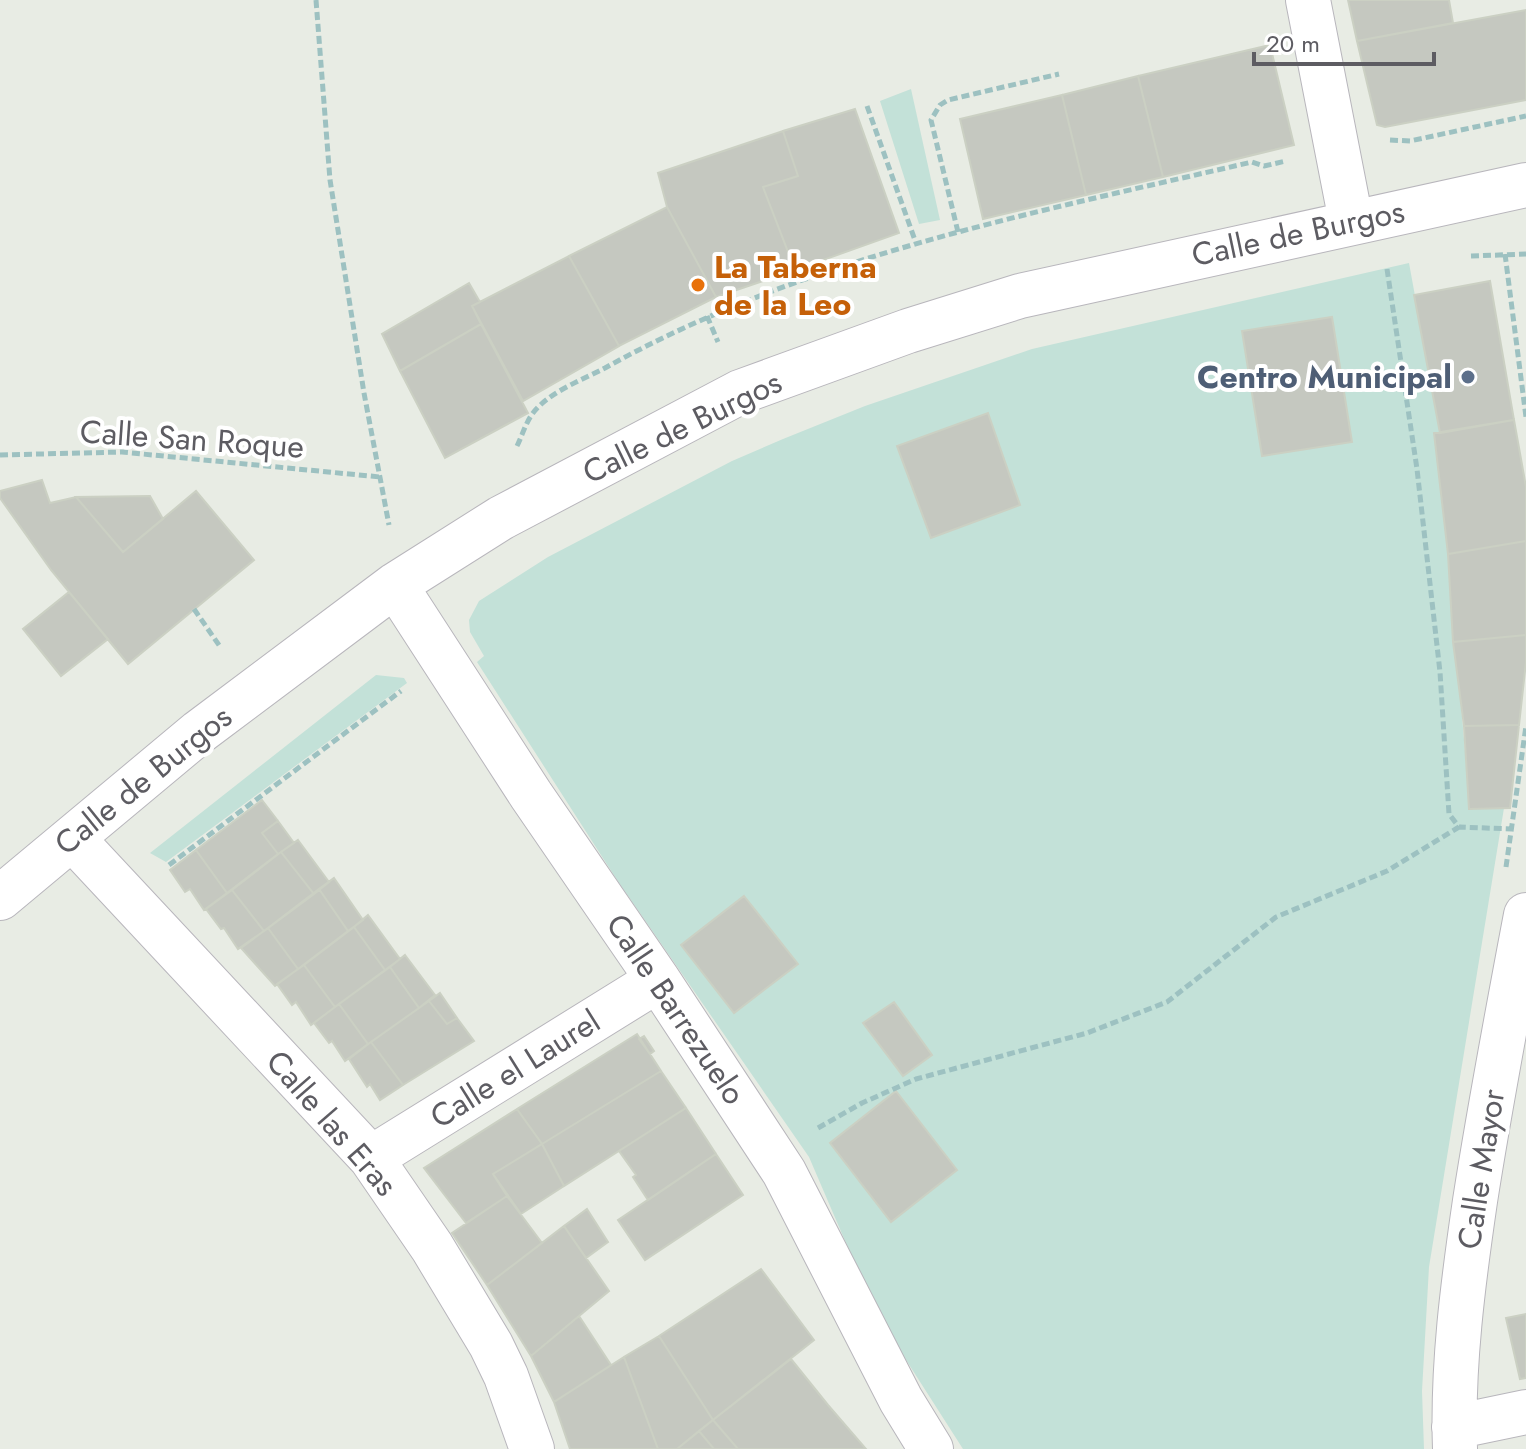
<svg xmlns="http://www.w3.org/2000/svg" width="1526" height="1449" font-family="Jost,sans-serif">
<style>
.green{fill:#c3e1d8}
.building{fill:#c5c8c0;stroke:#cbd0c3;stroke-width:2}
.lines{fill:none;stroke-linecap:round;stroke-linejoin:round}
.minor-casing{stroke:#b8b6bc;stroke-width:46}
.path{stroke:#9dc1c1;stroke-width:5;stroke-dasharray:8 4;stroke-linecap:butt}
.minor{stroke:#fff;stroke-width:44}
.food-dot{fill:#e8710a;stroke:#fff;stroke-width:3}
.service-dot{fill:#5c6f8a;stroke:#fff;stroke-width:3}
.labels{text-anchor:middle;stroke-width:8;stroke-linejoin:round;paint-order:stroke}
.street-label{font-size:32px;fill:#5d5c62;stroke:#fff}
.food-label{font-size:32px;font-weight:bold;fill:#c56008;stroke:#fff;text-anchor:start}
.service-label{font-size:32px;font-weight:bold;fill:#4e5e75;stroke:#fff;text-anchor:end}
</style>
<rect width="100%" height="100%" fill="#e8ece4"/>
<path class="green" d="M911,89l29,131 -21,4 -39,-123z
M1409,263l31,170 -6,1 14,120 22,255 41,-2 -7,1 -75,459 -7,124 2,58h-461l-87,-136 -67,-156 -192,-277 -140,-218 7,-6 -14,-24 -1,-12 10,-19 69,-44 184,-96 51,-22 82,-33 167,-57z
M376,675l28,3 3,5 -241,179 -16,-9z"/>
<path class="building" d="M1348,0h101l4,23 -96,18z
M1526,10v90l-141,27 -8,-2 -20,-84z
M1270,45l24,100 -131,32 -25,-101z
M1138,76l25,101 -77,18 -24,-100z
M1062,95l24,100 -103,24 -23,-100z
M855,109l44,124 -104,37 -32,-83 35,-11 -15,-45z
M783,131l15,45 -35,11 32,83 -79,27 -49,-90 -9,-34z
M667,207l49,90 -97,49 -50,-90z
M569,256l50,90 -96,55 -51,-95z
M1490,281l24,139 -74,13 -26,-138z
M469,283l11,19 -8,4 9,18 -81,47 -18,-37z
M1332,317l20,125 -90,14 -20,-125z
M481,324l47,89 -83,45 -45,-87z
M988,413l32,92 -89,33 -34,-92z
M1514,420l12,67v54l-78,13 -14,-121z
M42,480l8,23 26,-6 47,55 73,-61 58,69 -126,104 -77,-94 -51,-72v-7z
M150,496l13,23 -40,33 -47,-55z
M1526,541v94l-73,7 -5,-88z
M69,592l39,47 -47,37 -38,-47z
M1526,635v27l-7,63 -55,1 -11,-84z
M1519,725l-9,83 -41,1 -5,-83z
M262,800l16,21 -16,12 16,21 -51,39 -31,-43z
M278,821l16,22 -16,11 -16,-21z
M298,840l31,42 -15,12 -33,-42z
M196,850l31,43 -23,17 -14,-21 -5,3 -15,-22z
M281,852l33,42 -50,37 -32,-41z
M334,878l29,42 -15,11 -29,-42z
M319,889l29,42 -50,38 -30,-41z
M232,890l32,41 -26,18 -14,-21 -3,1 -15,-20z
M744,896l54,68 -64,49 -53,-68z
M368,915l32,44 -15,11 -31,-43z
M354,927l31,43 -50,37 -31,-42z
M268,928l30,41 -23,17 -34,-38z
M405,955l30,40 -16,13 -29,-41z
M304,965l31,42 -24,18 -15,-23 -4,3 -15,-21z
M390,967l29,41 -51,36 -29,-40z
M440,993l17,25 -10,6 -18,-23z
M429,1001l18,23 10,-6 17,23 -71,44 -32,-43z
M894,1002l38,53 -29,21 -40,-53z
M339,1004l29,40 -23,17 -13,-20 -3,2 -15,-20z
M637,1034l24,37 -119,73 -25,-35z
M644,1036l10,15 -4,3 -11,-15z
M371,1042l32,43 -23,15 -10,-16 -3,3 -18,-28z
M661,1071l25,37 -122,78 -22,-42z
M896,1091l61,79 -66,52 -61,-79z
M686,1108l30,46 -68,46 -15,-23 3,-2 -17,-24z
M517,1109l25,35 -49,30 14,22 -41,27 -42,-55z
M542,1144l22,42 -43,28 -28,-40z
M716,1154l27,41 -98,65 -27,-40z
M507,1196l35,47 -55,42 -35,-52z
M587,1209l21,33 -22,16 -22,-32z
M564,1226l45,65 -78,65 -44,-71z
M761,1269l53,71 -101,80 -54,-84z
M1526,1314v64l-6,1 -14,-61z
M579,1316l32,49 -57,37 -23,-46z
M659,1336l54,84 -36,29h-19l-34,-92z
M624,1357l34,92h-88l-16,-47z
M791,1359l37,46 38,44h-128l-25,-29z
M713,1420l25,29h-24l-15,-18z
M699,1431l15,18h-37z"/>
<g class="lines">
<defs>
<path id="minor" d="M1308,0l43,221
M395,585l136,210 127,185 126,192 117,228 30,49
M72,838l299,320 61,89 59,98 15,31 26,73
M0,898l199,-166 196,-147 106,-67 239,-126 168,-61 112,-35 506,-111
M371,1158l287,-178
M1454,1427l72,-15
M1455,1449c-3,-83 8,-166 20,-248 15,-96 33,-191 51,-286"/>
</defs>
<use href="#minor" class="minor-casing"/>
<path class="path" d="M316,0l14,180 34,213 25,132
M867,106l49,137
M1390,140l20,1 116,-25
M958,232l-27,-112 9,-15 8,-5 111,-26
M1505,254l21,163
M1471,256l55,-2
M1387,269l30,200 23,203 9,142 10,13 53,2
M707,316l11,26
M517,446c5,-10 9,-24 16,-33 16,-21 49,-33 72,-45 199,-111 427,-155 647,-206l12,4 22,-5
M0,455l122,-3 258,25
M194,609l27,39
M169,865l232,-174
M1506,867l20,-141
M818,1128l44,-25 54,-24 171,-46 80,-31 109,-85 111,-46 72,-44"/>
<use href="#minor" class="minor"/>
</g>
<circle class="food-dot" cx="698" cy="285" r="8"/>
<circle class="service-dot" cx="1468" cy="377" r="8"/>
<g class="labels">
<g class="street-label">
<text transform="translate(1298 233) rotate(-12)" y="11">Calle de Burgos</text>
<text transform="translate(682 427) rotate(-26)" y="11">Calle de Burgos</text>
<text transform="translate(192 439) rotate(4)" y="11">Calle San Roque</text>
<text transform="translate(143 780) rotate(-39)" y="11">Calle de Burgos</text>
<text transform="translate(676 1009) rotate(56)" y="11">Calle Barrezuelo</text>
<text transform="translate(515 1069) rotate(-32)" y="11">Calle el Laurel</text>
<text transform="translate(332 1123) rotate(49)" y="11">Calle las Eras</text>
<text transform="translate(1481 1169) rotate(-81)" y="11">Calle Mayor</text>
</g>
<g class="food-label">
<text x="714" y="278">La Taberna<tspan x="714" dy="37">de la Leo</tspan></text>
</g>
<g class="service-label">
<text x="1452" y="388">Centro Municipal</text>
</g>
</g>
<path d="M1254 52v12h180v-12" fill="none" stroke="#5d5c62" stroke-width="4"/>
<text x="1266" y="52" font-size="24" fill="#5d5c62" stroke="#ffffff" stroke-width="6" paint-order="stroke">20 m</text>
</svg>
